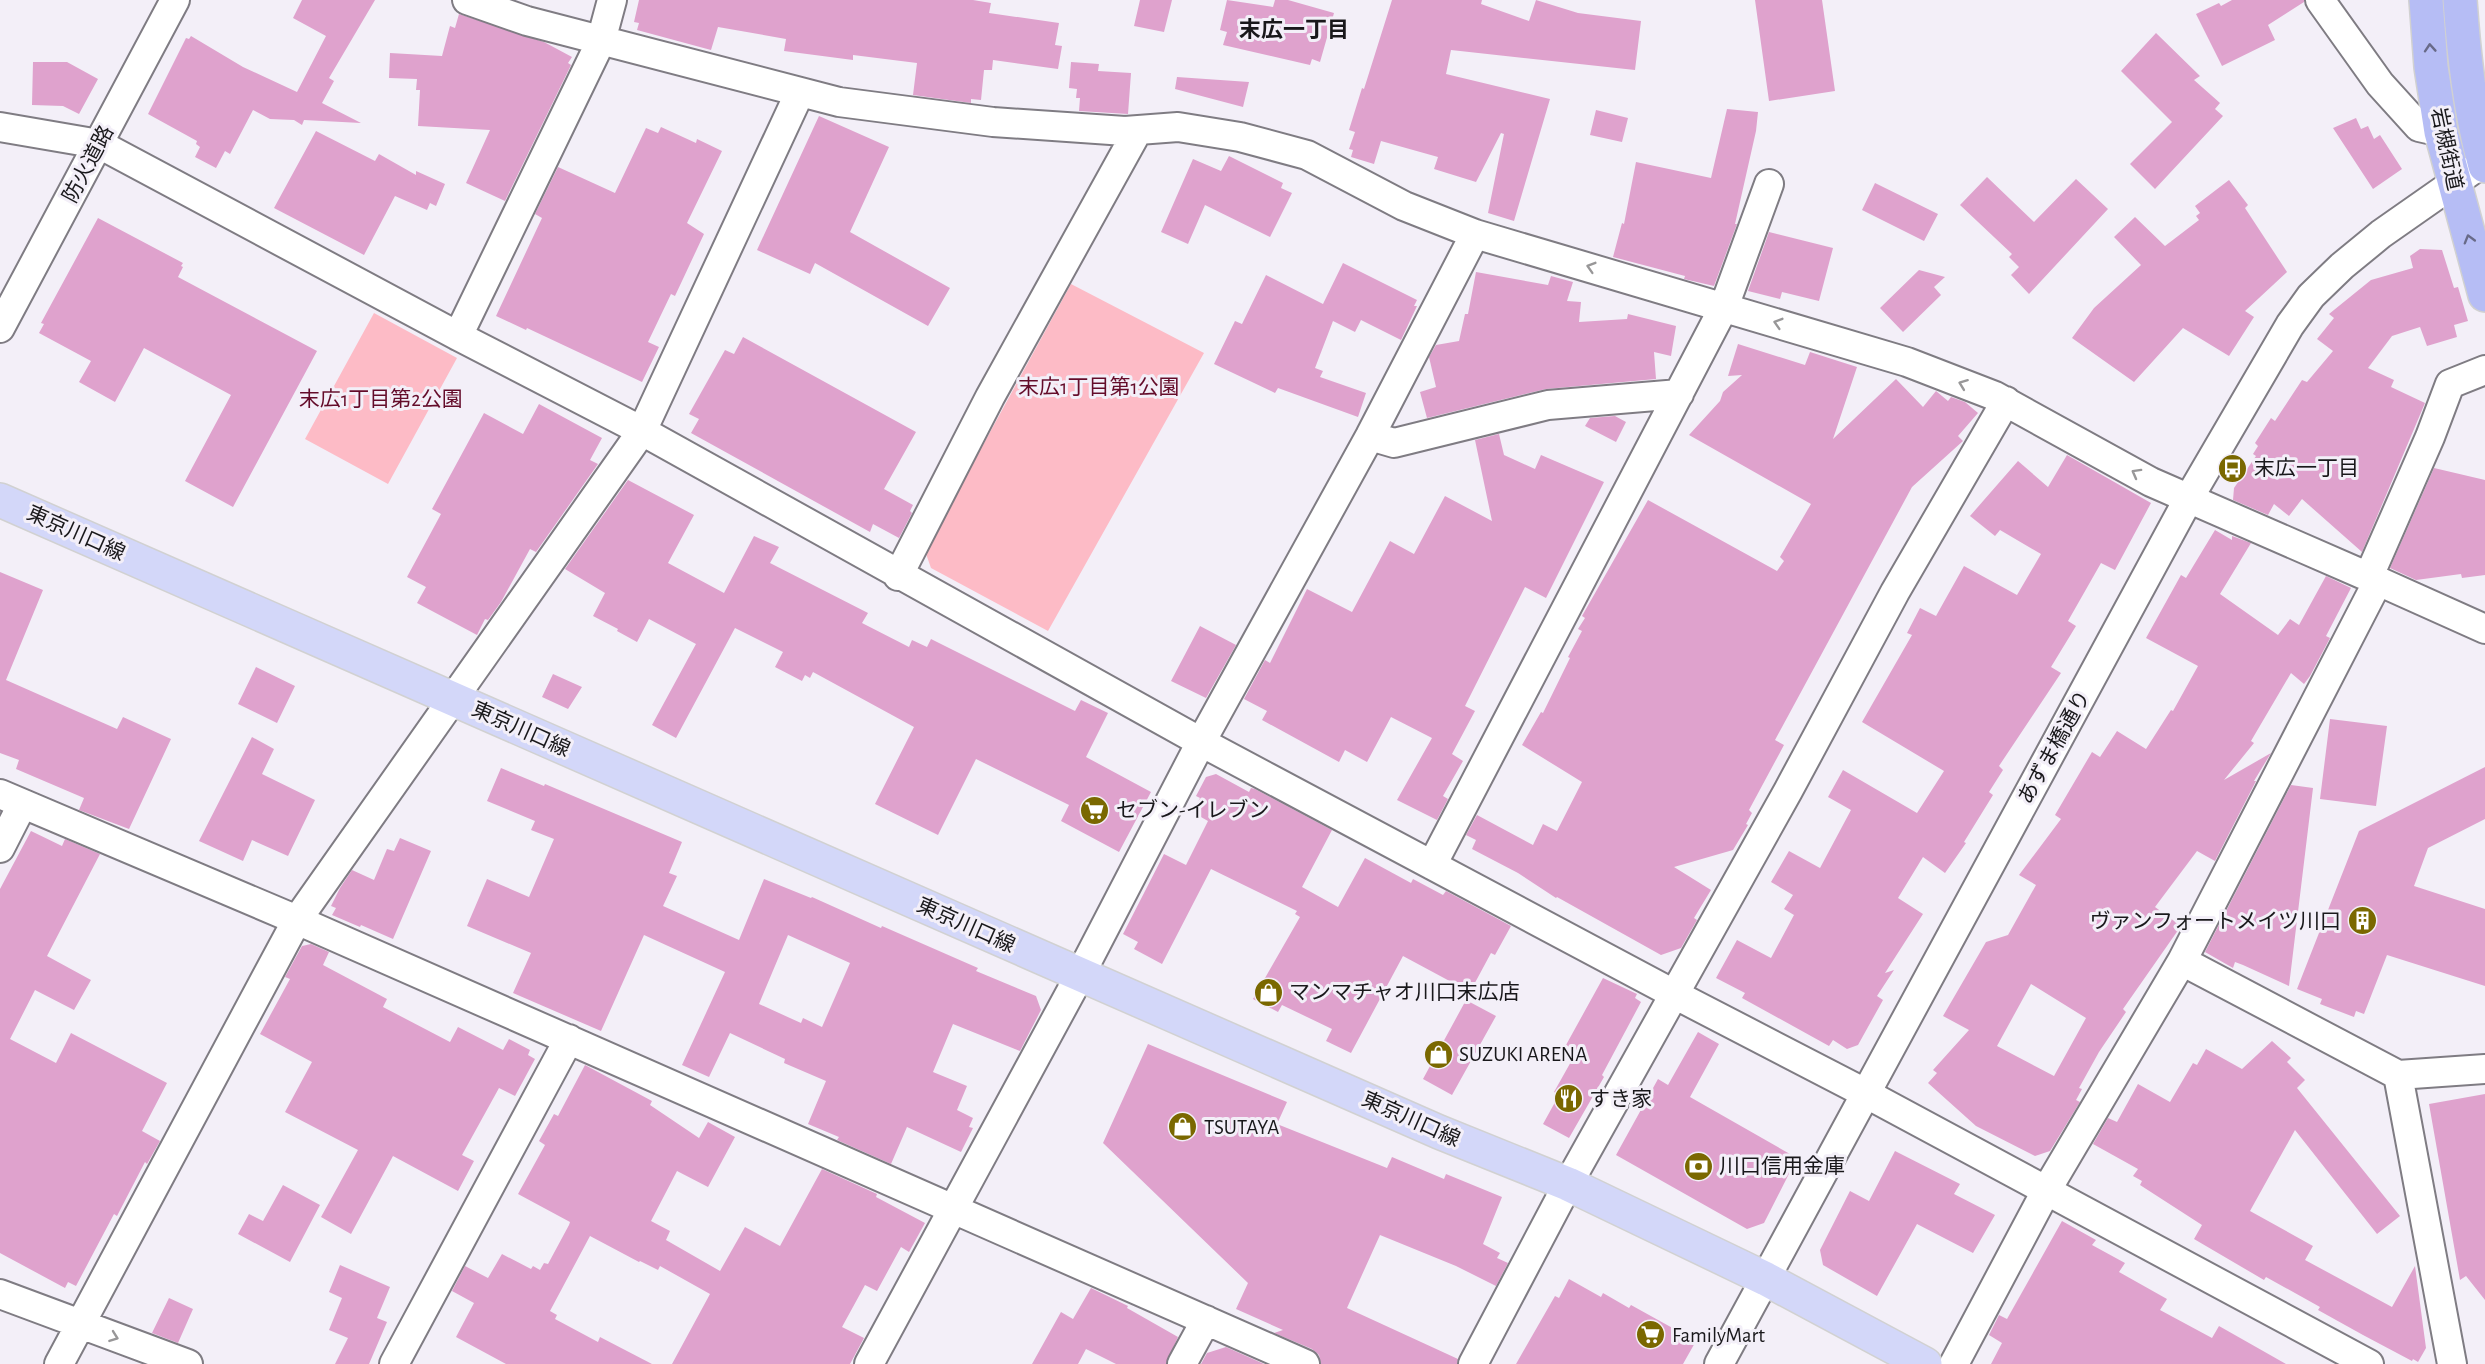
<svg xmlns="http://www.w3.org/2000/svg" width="2485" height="1364" font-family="'Alegreya Sans','Noto Sans JP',sans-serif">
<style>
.green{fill:#fdbbc6}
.building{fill:#dfa2cd;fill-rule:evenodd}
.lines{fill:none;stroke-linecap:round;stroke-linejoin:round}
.minor-casing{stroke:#7f7c83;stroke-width:32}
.major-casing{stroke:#d1d1d1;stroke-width:36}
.highway-casing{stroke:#d1d1d1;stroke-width:36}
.minor{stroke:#fff;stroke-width:28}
.major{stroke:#d3d7f9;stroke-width:33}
.highway{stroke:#b6bdf5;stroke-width:33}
.oneway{stroke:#686a88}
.oneway2{stroke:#989798}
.labels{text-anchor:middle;stroke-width:6;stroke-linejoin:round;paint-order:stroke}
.street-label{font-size:21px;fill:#19181b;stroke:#f3eff8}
.park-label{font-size:21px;fill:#640c2a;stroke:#f3eff8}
.poi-label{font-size:21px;fill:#19181b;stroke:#f3eff8;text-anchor:start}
.neighbourhood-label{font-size:22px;font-weight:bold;fill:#19181b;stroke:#f3eff8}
</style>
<rect width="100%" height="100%" fill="#f3eff8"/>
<path class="green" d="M1071,284l133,69 -156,278 -117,-63 -6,-17z
M374,313l83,45 -69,126 -83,-45z"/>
<path class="building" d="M302,0h73l-46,78 5,3 -12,22 39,20 -57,-3 -2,5 -8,-5 -24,-1 -17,-9 -23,44 -5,-3 -9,17 -21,-11 5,-10 -4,-3 1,-3 -49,-27 38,-76 3,1 2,-3 52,31 54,25 29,-56 -33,-18z
M639,0h334l18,3 -2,10 70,10 -4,22 7,1 -4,23 -65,-9 -1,10h-8l-3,30 -10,-1v4l-58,-8 4,-32 -64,-8v5l-69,-9 2,-12 -68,-12 -7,23 -74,-20 2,-7 -5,-1z
M1140,0h32l-8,32 -30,-6z
M1227,0l46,7 2,-7h13l46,13 -14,49 -8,-3 -2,6 -87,-20 4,-13 -7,-2z
M1392,0h90l-1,4 48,17 7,-21 42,13 63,8 -6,49 -184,-20 -5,24 104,25 -36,122 -26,-8 16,-79 -3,-1 -25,49 -42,-13 4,-12 -57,-16 -7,23 -23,-7 2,-7 -4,-1 6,-17 -6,-2 13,-42 2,1z
M1755,0h67l13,91 -66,10z
M2232,0h72v2l-36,23 7,15 -53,26 -26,-52 23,-11 2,3z
M459,14l85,28 28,15 -4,6 3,2 -66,136 -39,-18 24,-53 -72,-4 2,-36h-4l1,-11 -28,-1 1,-25 52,3 8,-30 5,2z
M2156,33l44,43 -6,4 26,23 -5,6 8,7 -68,73 -25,-25 42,-42 -51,-51z
M33,62h34l31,17 -19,35 -16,-8 -31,-1z
M1071,62l28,2 -1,7 33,2 -3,41 -49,-3 1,-13h-4l1,-9 -8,-1z
M1177,77l72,5 -6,25 -68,-18z
M1727,109l31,3 -2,19 -21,93h2l-23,62 -30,-7 1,-3 -72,-19 9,-34 2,1 12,-62 75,16z
M1596,110l32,8 -6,24 -32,-7z
M819,116l70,31 -39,85 100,56 -22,38 -113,-63 -5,11 -53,-24z
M2356,118l5,11 7,-3 6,13 6,-4 22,34 -29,20 -40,-61z
M661,127l35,16 1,-4 25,12 -35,72 17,11 -29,62 -4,-2 -23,48 11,5 -17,35 -115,-54 -1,2 -30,-14 46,-98 -7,-4 23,-47 57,26 31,-65 12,5z
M316,131l59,30 4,-7 37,21v-4l29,13 -9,22 -6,-3 -3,7 -32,-14 -31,59 -90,-47z
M1229,156l54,27 -2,5 11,5 -22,44 -65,-32 -17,39 -27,-12 32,-73 28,12z
M1987,177l47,45 42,-43 32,30 -79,85 -18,-19 8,-8 -10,-10 3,-3 -52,-49z
M2229,180l19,25 -3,3 42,64 -42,39 9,6 -25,39 -46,-28 -49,54 -62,-44 22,-30 47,-43 -27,-28 21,-20 30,29 34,-26 -3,-4 4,-3 -5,-7z
M1875,183l63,31 -14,27 -62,-31z
M98,218l85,45 -2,3 2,1 -5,10 139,74 -84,156 -48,-26 46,-86 -87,-47 -29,54 -36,-20 12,-21 -52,-28 5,-9 -3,-1z
M1769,232l64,16 -14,53 -37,-9 -2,7 -32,-8z
M2420,249l22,1 12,38 4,-1 10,34 -14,4 3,12 -30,9 -7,-19 -28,9 -24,32 26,12 -3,7 34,16 -63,149 -60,-53 -13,17 -15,-12 -6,11 -35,-15 1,-12 22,-32 -3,-2 5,-8 -3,-3 16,-25 4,3 27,-41 5,2 26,-31 -16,-12 17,-21 -5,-4 42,-34 42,-12 -3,-12z
M1343,263l74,37 -3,6h3l-16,34 -40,-20 -6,12 -22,-11 -18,47 8,3 -3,6 46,16 -8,24 -80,-29 -3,5 -61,-29 21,-43 7,3 24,-49 57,29z
M1919,270l26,7 -11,10 7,8 -38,37 -23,-24z
M1476,272l72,13 3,-9 22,6 -6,19 14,1 -2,20 48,-3 1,-5 48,12 -5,30 -17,-4 2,27 -110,10 -119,29 -7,-26 16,-5 -7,-30 7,-12 23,-4 6,-27h3z
M743,337l173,95 -32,57 29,16 -3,6 2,2 -13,25 -26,-14 -3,8 -179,-99 8,-14 -10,-5 36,-64 9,4z
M1738,344l67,21 5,-13 47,15 -24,72 63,-60 27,28 13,-16 12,10 3,-4 14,5 13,11 -20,23 5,5 -51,46 -137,253 9,5 -35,65 3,3 -6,11 2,1 -15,25 -59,17 37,23 -17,28 3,2 -16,28 -20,7 -104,-58 -1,1 -38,-25 -46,-24 4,-9 -10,-5 11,-20 56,30 10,-21 14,7 25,-49 -60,-37 19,-33 2,1 27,-55 -2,-1 14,-26 -4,-2 7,-11 -3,-2 66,-116 129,71 7,-10 -4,-4 31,-53 -122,-69 31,-34 3,-9 19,-17 -14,1z
M539,404l63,34 -12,22 8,4 -62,88 -6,-3 -29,53 -13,18 -3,-1 -8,16 -60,-32 9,-16 -19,-10 34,-63 -9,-5 52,-96 39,21z
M1615,416l11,6 -10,20 -31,-16 5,-8z
M1499,434l5,21 31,14 6,-14 63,27 -58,116 -21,-11 -60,119 10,5 -23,43 11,7 -20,35 5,3 -11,21 -40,-20 35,-62 -41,-21 -24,45 -22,-12 -6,12 -77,-42 5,-9 -23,-12 21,-39 5,3 37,-74 45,23 38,-71 24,13 31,-58 47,25 -17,-81z
M2067,455l84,48 -36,67 -14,-7 -33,58 8,5 -25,41 10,6 -62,93 4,4 -14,22 4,3 -29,47 2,1 -21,30 -22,-16 -25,41 25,16 -38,59 9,-3 -17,26 6,4 -25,45 -11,4 -14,-9 -4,6 -87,-48 3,-5 -29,-15 21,-38 34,18 23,-43 -10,-6 9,-14 -22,-13 18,-31 31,17 31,-58 -23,-13 15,-27 74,43 27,-42 -82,-49 50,-87 -5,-2 13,-25 16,8 28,-50 53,29 24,-41 -41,-24 -5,6 -25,-20 48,-55 30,26z
M2434,468l51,12v95l-23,3 -1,-4 -45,6 -26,-12z
M628,480l66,35 -26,48 56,30 30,-57 25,11 -9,16 98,50 -6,10 47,24 3,-7 15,7 4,-8 144,72 6,-11 27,13 -22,44 65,35 -32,60 -58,-31 8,-16 -93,-46 -38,76 -63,-31 39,-77 -101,-55 -3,6 -5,-3 -3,6 -27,-14 8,-15 -48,-24 -59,110 -24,-13 44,-81 -47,-25 -12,23 -20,-11 1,-2 -25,-13 12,-23 -40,-24z
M2215,530l17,10v-4l19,7 -31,51 58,41 12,-16 9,6 27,-49 25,12 -25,48 4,2 -20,38 -6,8 -13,-11 -40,68 3,2 -30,37 47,-27 -17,28h2l-41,80 -18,-10 -42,56 26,19 -58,83 3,3 -27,40 -20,36 3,1 -6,11 4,2 -30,49 -15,5 -59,-30 -48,-43 9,-10 -4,-3 36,-40 -26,-14 43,-74 22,-7 28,-50 -17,-10 42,-56 -6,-4 37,-63 8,5 17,-26 29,18 25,-39 2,1 25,-45 -52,-28 35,-63 5,3zM2031,984l55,34 -32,58 -57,-30z
M0,572l43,18 -37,90 111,49 6,-12 48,22 -42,90 -50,-19 5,-12 -68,-29 3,-9 -19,-7z
M1200,626l36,19 -30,53 -35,-17z
M256,667l39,19 -18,37 -39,-19z
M553,674l29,13 -14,22 -26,-12z
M2330,719l57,7 -11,80 -56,-7z
M252,737l22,12 -12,25 53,26 -27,56 -36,-16 -9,21 -44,-20z
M2485,767v52l-57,29 -14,38 71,23v77l-98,-31 -23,59 -8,-3 -2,6 -34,-13 2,-5 -25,-10 62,-158z
M501,768l43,18 1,-2 137,58 -13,31 8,3 -14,30 76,34 25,-61 47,19 1,-1 69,31 1,-2 96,42 -2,3 60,25 5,14 -21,41 -67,-27 -20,48 34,14 -10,24 16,8 -4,9 4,1 -12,24 -54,-25 -16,37 -54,-24 2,-3 -31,-13 18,-43 -42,-18 1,-4 -55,-26 -21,44 -27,-12 43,-93 -81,-37 -43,96 -88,-38 18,-40 -64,-27 20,-47 42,18 25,-58 -23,-9 4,-9 -48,-20zM788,935l62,28 -28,64 -19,-9 -2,5 -42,-19z
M1216,774l33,18 2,-4 4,1 77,41 -30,57 36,20 27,-49 46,25 2,-4 30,16 3,-4 65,35 -16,29 -4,-2 -21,39 -67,-36 -52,97 -25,-12 6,-12 -50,-24 -4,7 -25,-13 47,-82 -5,-3 2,-3 -86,-42 -49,95 -28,-15 4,-7 -15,-8 41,-80 22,11 22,-44 -16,-9 8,-14 -4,-2 10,-19z
M2291,785l22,3 -24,198 -46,-21 -8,-3 -2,6 -28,-16z
M31,831l31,15 3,-7 35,15 -53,102 44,24 -17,30 -39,-20 -25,49 46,24 15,-30 96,50 -25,48 18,10 -13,23 -2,-2 -28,54 -3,-2 -38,72 -8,-4 -3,6 -65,-35v-364z
M400,838l31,13 -38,88 -32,-14 -1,2 -28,-12 4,-7 -5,-2 9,-18 12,-18 22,10 13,-31 7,2z
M311,944l18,8 -6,13 64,34 -4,8 67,35 8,-15 45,23 6,-11 21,11 -2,5 7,4 -20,37 -16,-8 -37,67 12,6 -16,30 -65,-35 -42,78 -30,-17 37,-67 -73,-38 27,-50 -52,-28 30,-55 -5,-2 17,-31z
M1603,978l34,16 -2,4 6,4 -39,73 2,2 -35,61 -26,-14 16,-29 -5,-3 23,-41 -11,-6z
M1466,1000l30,16 -44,79 -29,-16z
M1698,1032l21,12 -29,53 107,61 -33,65 -17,6 -131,-74 42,-76 10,6z
M2272,1041l19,17 -4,4 18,18 -8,8 103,128 -23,18 -82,-104 -45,81 63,35 -8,14 87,47 23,-41 11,82 -8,14 -5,-3 -1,2 -49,-26 -45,-25 2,-3 -54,-30 -2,3 -70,-41 8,-14 -62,-40 2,-4 -9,-5 5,-7 -45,-25 15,-26 9,4 21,-38 32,18 23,-39 4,2 9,-16 36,20z
M1148,1044l139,58 -10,22 110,44 5,-11 52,22 2,-5 56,23 -19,47 17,9 -3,5 11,5 -12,23 -40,-20 -76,-31 -33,73 111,51 -1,5h-136l-2,-9 -7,-6 -38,-16 9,-3 -47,-21 12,-26 -145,-140z
M585,1065l67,36 -2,4 49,33 9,-16 27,15 -27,50 -31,-16 -26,50 19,10 -4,9 54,31 25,-44 35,19 42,-77 55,25 -1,3 49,26 -16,29 -8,-5 -24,44 -12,-6 -23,42 22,11 -14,26h-178l38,-70 -50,-28 -2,4 -18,-9 -1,1 -49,-26 -40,75 7,4 -2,4 43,23 2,-5 52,27h-146l-50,-27 18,-34 -22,-12 13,-25 23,12 14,-24 29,15 2,-3 7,4 4,-7 4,1 21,-39 1,-3 -52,-28 27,-49 -6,-4 15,-27 4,2z
M2485,1094v206l-19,-24 -6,4 -31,-176z
M1895,1151l65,33 -6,10 41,21 -22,38 -56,-29 -40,72 -54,-31 -3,-15 30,-59 19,10z
M283,1185l37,20 -30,57 -52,-28 11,-20 14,7z
M2062,1221l34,19 -4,5 33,18 -6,9 48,27 -7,11 52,28 7,-12 67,38h-295l11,-21 -13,-8 10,-20 8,4z
M340,1265l50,22 -13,31 10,4 -18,42h-34l13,-26 -19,-8 13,-32 -13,-6z
M1569,1279l32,18 2,-4 26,15 2,-3 65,36 -13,23h-167l39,-68 4,2z
M1091,1288l37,18 -1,2 51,29 -12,27h-50l-30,-15 -8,15h-46l29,-52 12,7z
M169,1298l24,11 -15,34 -26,-10z
M1226,1347l38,17h-63l6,-11z"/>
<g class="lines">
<defs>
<path id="minor" d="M467,0l60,21 312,81 154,20 132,9 53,-4 62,10 67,18 97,51 71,28 432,128 88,34 156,86 227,99 -196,380 -136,230 -92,173
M2320,0l60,84 39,43 22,5
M0,127l99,17 359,192 184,95 559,311 473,252 191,99 504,271
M0,328l175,-328
M458,336l143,-295 11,-41
M1370,436l24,7 154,-38 131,-11
M898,576l92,-179 148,-267
M2369,576l61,-139 20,-53 35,-14
M2378,581l107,48
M0,794l297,126 1008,444
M0,848l22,-43
M1432,865l292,-558 45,-123
M2182,961l216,114 87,-6
M2398,1075l54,289
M0,1294l188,70
M59,1364l238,-444 345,-489 158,-339
M394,1364l175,-325
M869,1364l211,-389 121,-233 169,-306 105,-202
M1182,1364l24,-44
M1473,1364l95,-180 220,-393 107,-199 111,-191
M1719,1364l470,-866 101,-173 21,-29 31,-30 39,-32 90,-63"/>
<path id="major" d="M0,500l1439,632 129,52 198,95 159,85"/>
<path id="highway" d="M2426,0l5,67 10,65 44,163
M2460,0c4,57 10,111 25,166"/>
</defs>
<use href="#minor" class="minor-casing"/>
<use href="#major" class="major-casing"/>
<use href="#highway" class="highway-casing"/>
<use href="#minor" class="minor"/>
<use href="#major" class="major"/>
<use href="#highway" class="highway"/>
</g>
<defs><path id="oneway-chevron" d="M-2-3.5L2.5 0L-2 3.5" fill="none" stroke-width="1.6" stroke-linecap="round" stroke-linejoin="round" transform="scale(1.5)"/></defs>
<g class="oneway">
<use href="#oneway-chevron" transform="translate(2430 48) rotate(-94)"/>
<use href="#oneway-chevron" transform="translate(2469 239) rotate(-106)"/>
</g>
<g class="oneway2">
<use href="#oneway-chevron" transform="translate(1591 267) rotate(-163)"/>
<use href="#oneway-chevron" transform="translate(1778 323) rotate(-163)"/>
<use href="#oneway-chevron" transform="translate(1963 384) rotate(-159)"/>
<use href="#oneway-chevron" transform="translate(2136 473) rotate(-151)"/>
<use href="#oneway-chevron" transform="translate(114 1337) rotate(20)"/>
</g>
<defs>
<symbol id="bus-disc" viewBox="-11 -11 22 22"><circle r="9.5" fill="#7a6800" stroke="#f3eff8"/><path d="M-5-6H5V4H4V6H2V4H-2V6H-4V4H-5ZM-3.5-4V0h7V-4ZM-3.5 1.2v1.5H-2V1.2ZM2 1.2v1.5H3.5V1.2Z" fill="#fff"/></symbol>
<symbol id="supermarket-disc" viewBox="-11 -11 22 22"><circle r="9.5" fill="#7a6800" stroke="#f3eff8"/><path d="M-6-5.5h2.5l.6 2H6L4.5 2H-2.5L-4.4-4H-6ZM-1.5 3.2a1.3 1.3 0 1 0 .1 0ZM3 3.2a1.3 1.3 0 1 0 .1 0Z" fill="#fff"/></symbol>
<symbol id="building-disc" viewBox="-11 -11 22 22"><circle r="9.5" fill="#7a6800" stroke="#f3eff8"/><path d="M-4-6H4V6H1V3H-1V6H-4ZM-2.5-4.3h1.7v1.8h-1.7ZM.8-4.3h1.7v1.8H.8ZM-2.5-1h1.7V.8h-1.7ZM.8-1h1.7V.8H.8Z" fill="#fff"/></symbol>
<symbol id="shop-disc" viewBox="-11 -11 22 22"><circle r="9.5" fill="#7a6800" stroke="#f3eff8"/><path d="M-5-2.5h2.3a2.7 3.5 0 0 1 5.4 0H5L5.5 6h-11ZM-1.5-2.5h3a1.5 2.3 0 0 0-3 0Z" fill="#fff"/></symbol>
<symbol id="restaurant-disc" viewBox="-11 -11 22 22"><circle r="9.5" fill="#7a6800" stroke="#f3eff8"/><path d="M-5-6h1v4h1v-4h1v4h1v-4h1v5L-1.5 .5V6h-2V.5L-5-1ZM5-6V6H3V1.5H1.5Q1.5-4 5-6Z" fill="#fff"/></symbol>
<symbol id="bank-disc" viewBox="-11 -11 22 22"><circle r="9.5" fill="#7a6800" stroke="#f3eff8"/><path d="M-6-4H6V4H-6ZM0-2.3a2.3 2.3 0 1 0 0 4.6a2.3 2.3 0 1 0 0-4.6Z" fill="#fff"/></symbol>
</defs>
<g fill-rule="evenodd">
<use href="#bus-disc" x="2216" y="452" width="33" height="33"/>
<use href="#supermarket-disc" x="1078" y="794" width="33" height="33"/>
<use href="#building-disc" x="2346" y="904" width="33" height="33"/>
<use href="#shop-disc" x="1252" y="976" width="33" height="33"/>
<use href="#shop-disc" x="1422" y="1038" width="33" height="33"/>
<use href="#restaurant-disc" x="1552" y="1082" width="33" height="33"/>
<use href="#shop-disc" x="1166" y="1110" width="33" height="33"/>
<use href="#bank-disc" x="1682" y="1150" width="33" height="33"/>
<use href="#supermarket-disc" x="1634" y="1318" width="33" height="33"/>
</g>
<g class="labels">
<g class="street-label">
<text transform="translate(2447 149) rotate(78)" y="7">岩槻街道</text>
<text transform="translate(88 164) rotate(-62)" y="7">防火道路</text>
<text transform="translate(76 533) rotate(24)" y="7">東京川口線</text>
<text transform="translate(521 729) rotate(24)" y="7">東京川口線</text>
<text transform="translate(2054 747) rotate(-61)" y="7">あずま橋通り</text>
<text transform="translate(966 925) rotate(24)" y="7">東京川口線</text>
<text transform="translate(1411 1119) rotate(24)" y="7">東京川口線</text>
</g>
<g class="park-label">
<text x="1099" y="394">末広1丁目第1公園</text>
<text x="381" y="406">末広1丁目第2公園</text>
</g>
<g class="poi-label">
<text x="2254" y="475">末広一丁目</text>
<text x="1116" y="817">セブン-イレブン</text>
<text x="2341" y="928" text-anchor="end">ヴァンフォートメイツ川口</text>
<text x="1289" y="999">マンマチャオ川口末広店</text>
<text x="1459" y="1061">SUZUKI ARENA</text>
<text x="1589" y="1106">すき家</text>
<text x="1204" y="1134">TSUTAYA</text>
<text x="1719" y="1173">川口信用金庫</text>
<text x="1672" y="1342">FamilyMart</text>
</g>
<g class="neighbourhood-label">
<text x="1294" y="37">末広一丁目</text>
</g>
</g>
</svg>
